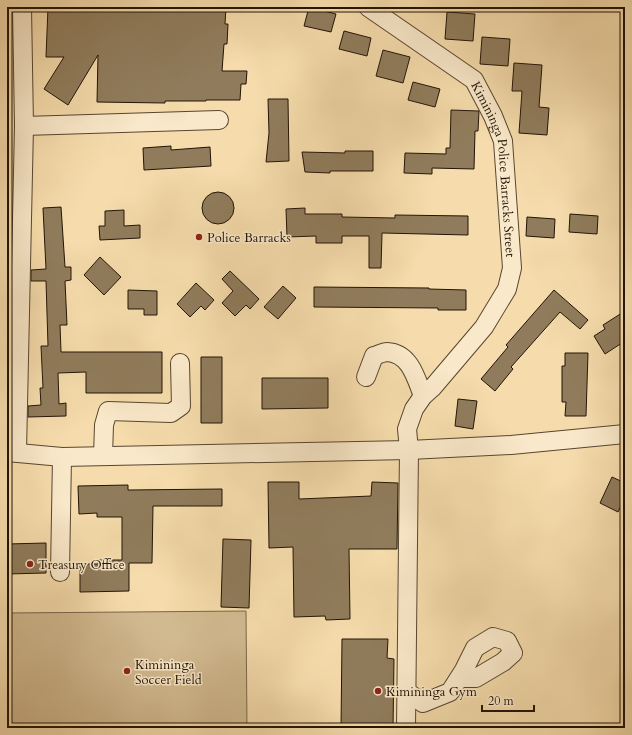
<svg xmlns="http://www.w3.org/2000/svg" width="632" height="735" font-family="Cardo,serif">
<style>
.green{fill:#d2ba90;stroke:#7a674b}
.building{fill:#907c5c;stroke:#221406}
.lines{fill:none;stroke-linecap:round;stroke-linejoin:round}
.minor-casing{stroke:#574630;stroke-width:20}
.minor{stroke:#f9e8c9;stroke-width:18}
.poi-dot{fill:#8f2418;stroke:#f9e8c9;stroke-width:1.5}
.labels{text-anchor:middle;stroke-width:3;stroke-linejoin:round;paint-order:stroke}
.street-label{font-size:13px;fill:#221406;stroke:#f9e8c9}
.poi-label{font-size:13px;fill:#221406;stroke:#f9e8c9;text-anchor:start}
</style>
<rect width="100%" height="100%" fill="#f6dcac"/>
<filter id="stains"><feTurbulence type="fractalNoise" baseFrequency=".005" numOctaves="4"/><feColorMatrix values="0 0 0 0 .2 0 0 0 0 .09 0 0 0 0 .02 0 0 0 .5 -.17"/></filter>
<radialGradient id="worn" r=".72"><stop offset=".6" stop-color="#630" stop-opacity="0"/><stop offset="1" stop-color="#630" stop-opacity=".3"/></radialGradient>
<path class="green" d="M246,611l1,117h-240v-115z"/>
<path class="building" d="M48,7h178l-1,17h3l-1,20h-3l-2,27h25l-1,13h-5l-1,16h-34v1h-41v2l-68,-1 1,-47 -30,50 -24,-16 20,-32h-18z
M309,7l27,7 -5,18 -27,-6z
M447,12l28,2 -2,27 -28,-2z
M344,31l27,7 -4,18 -28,-7z
M482,37l28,2 -2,27 -28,-2z
M383,50l27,7 -7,26 -27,-7z
M514,63l28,2 -3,42 10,1 -2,27 -28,-2 3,-42h-10z
M413,82l27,7 -5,18 -27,-7z
M268,99h20l1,62 -23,1 3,-29z
M451,110l28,1 -1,20h-3l-1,38 -42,-1v6l-28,-1 1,-20 41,1v-6h4z
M171,146v4l39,-3 1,19 -67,4 -1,-22z
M345,151h28v20h-43v2l-25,-1 -3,-20 43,1z
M202 208a16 16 0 1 1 32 0a16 16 0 1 1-32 0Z
M61,207l4,60h6v13l-6,1 2,44h-7l1,27h101v41h-76v-21l-28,1 1,31 7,-1v13l-38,1v-11l13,-1 -1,-17h3l-2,-42h7l-2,-65h-15v-11l15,-1 -3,-61z
M305,208v6h37v3l53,1v-3l73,1v19l-86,-2 -1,35h-12v-32h-27v7h-26v-7l-29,1 -1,-28z
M124,210v16l16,-1v13l-40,2 -1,-14h6v-15z
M570,214l28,2 -1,18 -28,-2z
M527,217l28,2 -1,19 -28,-2z
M100,257l21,20 -17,18 -20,-20z
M230,271l29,28 -9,10 -4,-4 -11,11 -13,-13 11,-12 -11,-12z
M196,283l18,17 -9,10 -4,-4 -11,11 -13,-13z
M283,286l13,12 -18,21 -14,-12z
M314,287l115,1v1l37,1v20h-28v-2l-124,-1z
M128,290l29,1v24h-13v-6h-16z
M554,290l34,30 -8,9 -20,-17 -49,55 2,2 -18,22 -14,-12 27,-32 -2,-2z
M625,311v30l-20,13 -11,-18 11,-7 -2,-4z
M565,353h23l-2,63h-21l1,-14h-4v-36h3z
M201,357h21v66h-21z
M262,378h66v30l-66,1z
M458,399l19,2 -4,28 -18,-3z
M612,477l13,6v14l-7,15 -18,-9z
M268,482h31v17l72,-3 1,-14 26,1 -1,66h-48l1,70 -24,1 -1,-4 -31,1 -1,-70 -24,1z
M128,485v5l94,-1v17h-69l-1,57h-23v28l-49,1v-28h18v-4h24v-43h-25v-4l-18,1 -1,-28z
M223,539l28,1 -2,68 -28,-1z
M46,543v30l-39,1v-30z
M342,639h46l-1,19 7,1 -1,69h-52z"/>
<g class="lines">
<defs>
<g id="minor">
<path id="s1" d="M368,7l106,73 19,36 10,25 9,127 -5,21 -23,38 -51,60 -10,9 -9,13 -7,20 2,21 -3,278"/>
<path d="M24,126l195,-6"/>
<path d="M366,377l8,-21c4,-1 9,-4 13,-4 23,1 29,26 36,44"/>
<path d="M7,452l55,5 347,-7 102,-5 114,-11"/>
<path d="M17,452l7,-326 -2,-119"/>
<path d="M103,456l1,-31 4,-14 63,2 10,-7 -1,-43"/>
<path d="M60,572l2,-115"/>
<path d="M407,692l16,11 27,-11 14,-22 11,-22 18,-11 14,4 6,12 -10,9 -27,16h-17"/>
</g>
</defs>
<use href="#minor" class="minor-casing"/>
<use href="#minor" class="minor"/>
</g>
<g class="poi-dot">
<circle cx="199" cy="237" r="4"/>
<circle cx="30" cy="564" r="4"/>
<circle cx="127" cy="671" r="4"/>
<circle cx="378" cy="691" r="4"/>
</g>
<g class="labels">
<g class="street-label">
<text dy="5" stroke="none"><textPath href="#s1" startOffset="222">Kimininga Police Barracks Street</textPath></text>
</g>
<g class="poi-label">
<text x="207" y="242">Police Barracks</text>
<text x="38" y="569">Treasury Office</text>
<text x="135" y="669">Kimininga<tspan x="135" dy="15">Soccer Field</tspan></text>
<text x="386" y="696">Kimininga Gym</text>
</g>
</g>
<rect width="632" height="735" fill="none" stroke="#f6dcac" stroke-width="24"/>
<rect x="8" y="8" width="616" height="719" fill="none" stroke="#221406" stroke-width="2"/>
<rect x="12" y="12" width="608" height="711" fill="none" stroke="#221406"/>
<path d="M482 705v6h52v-6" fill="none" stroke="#221406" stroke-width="2"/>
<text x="488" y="705" font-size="12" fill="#221406" stroke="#f9e8c9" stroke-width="3" paint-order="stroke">20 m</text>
<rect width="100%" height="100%" filter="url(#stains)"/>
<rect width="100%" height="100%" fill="url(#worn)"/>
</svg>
